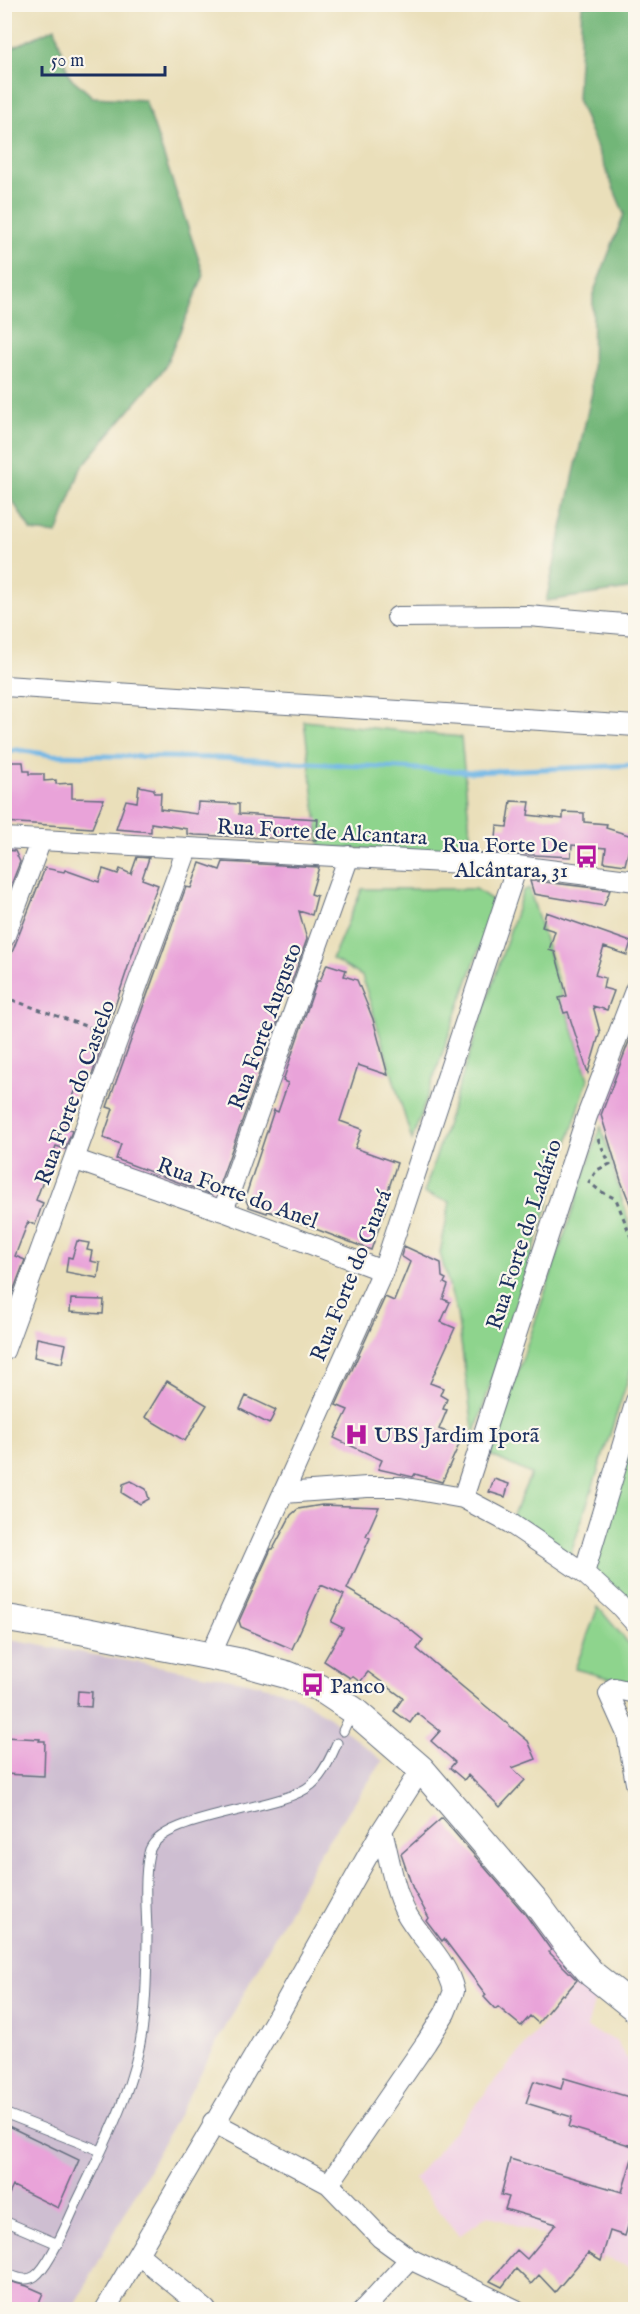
<svg xmlns="http://www.w3.org/2000/svg" width="640" height="2314" font-family="'IM FELL English',serif">
<style>
.built{fill:#f0d0e4}
.industrial{fill:#cebed1}
.green{fill:#8ed48d;stroke:#548276;stroke-width:1.5}
.forest{fill:#72b678;stroke:#46726b;stroke-width:1.5}
.lines{fill:none;stroke-linecap:round;stroke-linejoin:round}
.stream{stroke:#6eb6e6;stroke-width:5}
.building{fill:#e9a3d9}
.lane-casing{stroke:#636d7e;stroke-width:11}
.street-casing{stroke:#636d7e;stroke-width:22}
.secondary-casing{stroke:#636d7e;stroke-width:29}
.path{stroke:#636d7e;stroke-width:3;stroke-dasharray:4.5 4.5;stroke-linecap:butt}
.lane{stroke:#fff;stroke-width:9}
.street{stroke:#fff;stroke-width:20}
.secondary{stroke:#fff;stroke-width:27}
.labels{text-anchor:middle;stroke-width:4.5;stroke-linejoin:round;paint-order:stroke}
.street-label{font-size:22px;fill:#1b2f5e;stroke:#fbf7ec}
.poi-label{font-size:22px;fill:#1b2f5e;stroke:#fbf7ec;text-anchor:start}
</style>
<rect width="100%" height="100%" fill="#fbf7ec"/>
<filter id="ink" filterUnits="userSpaceOnUse"><feTurbulence type="fractalNoise" baseFrequency=".0167" numOctaves="2"/><feDisplacementMap in="SourceGraphic" scale="12" xChannelSelector="R" yChannelSelector="G"/><feConvolveMatrix kernelMatrix="1 2 1 2 8 2 1 2 1" color-interpolation-filters="sRGB"/></filter>
<filter id="wash" filterUnits="userSpaceOnUse"><feTurbulence type="fractalNoise" baseFrequency=".008" numOctaves="4" result="noise"/><feDisplacementMap in="SourceGraphic" scale="24" xChannelSelector="R" yChannelSelector="G"/><feGaussianBlur stdDeviation="1.35" result="paint"/><feColorMatrix in="noise" values="0 0 0 0 0 0 0 0 0 0 0 0 0 0 0 0 0 1.4 0 .05"/><feComposite in="paint" operator="in"/></filter>
<g filter="url(#wash)">
<rect width="100%" height="100%" fill="#eadfba"/>
<path class="built" d="M578,1981l17,18 -8,29 29,13 12,19 7,-5v214l-147,-54 -29,21 -45,-57z"/>
<path class="industrial" d="M4,1639l244,43 43,11 38,24 54,44 -61,88 -249,460h-68z"/>
<path class="green" d="M304,721l157,16 11,116 -152,-6z
M529,888l59,191 -114,357 -17,-122 -17,-61 10,-51 -26,-9 99,-302z
M362,889h114l16,11 1,9 -81,231 -50,-164 -30,-17z
M601,1126l34,119v113l-66,201 -58,-40 20,-45 -41,-19z
M635,1432v185l-46,-44z
M598,1607l37,44v34l-60,-16z"/>
<path class="forest" d="M582,5h53v583l-89,13 46,-209 1,-98 31,-80 -47,-115z
M55,28l14,48 24,21 52,3 59,175 -40,94 -83,99 -24,66 -26,-3 -27,-44 1,-436z"/>
<g class="lines">
<path class="stream" d="M4,753l13,-3 35,5 166,3 253,14 165,-7"/>
</g>
<g id="blocks">
<path class="building" d="M4,762h19l1,9h5v3h15v7l12,-1v4l16,-1v15l32,1 -12,29 -88,-6z
M139,786l15,3v4h7l-1,16 37,5 1,-12 41,2v10l79,5 -2,21 -121,-5 -8,-1v-5l-36,-6v9l-35,-3 10,-29 11,2z
M511,801l19,1 -2,13 35,4v-7l21,1v9l23,2 -1,4 26,8 -7,29 -21,-3 2,-14 -34,-3 -1,12 -76,-4 2,-27 10,1z
M4,850l11,1 5,11 -16,41z
M137,857l12,1 -7,21 16,6 -17,43 -49,147 -9,-4 -12,31h2l-9,26 8,3 -7,18 -9,-3 -20,54 7,3 -8,22 -7,-3 -13,34 10,4 -21,55v-342l41,-105 19,4 1,-2 34,12 4,-13 15,5 2,-5 11,5z
M223,862l96,5 -8,27 6,2 -5,19 -13,-4 8,28 -19,53 -11,-5 -10,27 12,4 -62,173 -7,3 -94,-35 5,-15 -18,-6 10,-29 -6,-2 79,-220 5,1 9,-25 20,7z
M530,881h7l73,9 -6,16 -70,-12z
M546,912l85,30 -4,13 -23,-8 -9,28 10,3 -2,10 11,3 -7,19 -14,-4 7,26 -12,41 -20,-61 -4,1 -5,-15 8,-2 -12,-44 -6,-2 6,-19 -13,-4z
M327,964l19,6 -2,6 13,4 16,39 15,56 -30,-10 -18,56 22,8 -7,19 42,15 -12,37 3,2 -17,48 -103,-39 -1,2 -18,-6 -4,-9 29,-88 4,2 10,-29 -5,-2 12,-36 22,-64h3z
M636,1023v190l-2,1 -13,-33 -20,-66z
M77,1241l12,2 -2,7 5,1 -2,10 10,2 -2,15 -32,-6 2,-15 4,1z
M404,1246l37,17 1,14 4,2 -2,4 4,2 -5,14 7,3 -9,20 14,6 -25,55 13,5 -3,7 7,4 -4,10 4,1 -8,19 23,9 -20,44 -27,-8 -2,3 -35,-8 4,-9 -48,-22 14,-28 -12,-5 49,-108 9,4 16,-39 -9,-6z
M71,1299l33,1 -1,14 -33,-2z
M37,1338l29,6 -4,19 -28,-6z
M167,1381l40,24 -22,36 -40,-24z
M246,1396l30,14 -7,14 -29,-15z
M494,1479l15,5 -4,13 -16,-5z
M131,1481l15,8 3,10 -9,5 -18,-11 1,-9z
M322,1505l57,2 -13,29 4,2 -23,51 48,28 28,23 -6,9 111,92 8,18 -24,9 13,12 -25,27 -32,-32 -4,5 -14,-12 5,-6 -24,-21 9,-10 -23,-18 -7,10 -16,-12 9,-13 -35,-26 -8,10 -8,-6 -2,2 -26,-17 19,-33 -12,-6 13,-27 -23,-10 -29,64 -51,-22 -2,-6 32,-72h2l18,-34 7,-6z
M78,1691l14,1 -1,15 -14,-1z
M4,1737l36,2 -1,2h6l-1,35 -40,-2z
M442,1818l83,96 26,36 -2,2 28,28 -13,15 -2,-1 -24,29 -8,-7 -9,10 -23,-19 -3,2 -11,-12 2,-2 -42,-56 -2,2 -16,-21 3,-2 -16,-29 -12,-35z
M564,2078l72,21v48l-67,-20 3,-10 -46,-14 8,-22 27,8z
M4,2124l75,36 -21,48 -45,-22 -9,19z
M510,2159l112,33 10,-33h4v41l-11,36 -15,-5 -9,30 -13,-8 -33,39 -16,-17 -8,9 -15,-15 -14,18 -12,-6 27,-31 10,9 29,-35 -51,-15 4,-12 -8,-2z
M4,2280l23,6 16,7 -7,17h-32z"/>
</g>
</g>
<g filter="url(#ink)">
<use href="#blocks" fill-opacity="0" stroke="#636d7e" stroke-width="1.5"/>
<g class="lines">
<defs>
<path id="lane" d="M343,1731l9,-19
M4,2113l97,38
M4,2221l54,23
M4,2272c9,4 21,11 31,4 13,-9 33,-54 40,-70 27,-57 60,-117 68,-181 4,-32 4,-64 4,-95 -1,-25 -3,-53 2,-77 7,-39 133,-42 162,-68 12,-10 20,-28 26,-42"/>
<path id="street" d="M397,617l131,-1 108,9
M4,686l632,40
M4,838l513,28 119,15
M4,938l37,-98
M76,1160l147,51 160,60
M223,1211l126,-355
M4,1351l183,-502
M284,1493l83,-6h34l62,11 47,25 74,50 35,32 17,19
M463,1498l124,-382 49,-128
M584,1573l52,-172
M210,1656l173,-385 134,-405
M636,1693l-22,-5 -5,6 18,40 9,49
M213,2122l116,62 52,54 29,21 106,51
M329,2184l97,-141 19,-30 9,-22c-7,-32 -34,-52 -49,-80 -12,-24 -16,-55 -23,-81
M138,2254l68,56
M105,2310l175,-298 102,-182 39,-61
M363,2310l47,-51"/>
<path id="secondary" d="M4,1618l79,13 157,31 48,13 32,13 33,22 68,59 116,135 31,42 24,28 44,35"/>
</defs>
<use href="#lane" class="lane-casing"/>
<use href="#street" class="street-casing"/>
<use href="#secondary" class="secondary-casing"/>
<path class="path" d="M4,997l98,35
M598,1139l12,25 -13,6 -8,12 11,9 16,8 20,51"/>
<use href="#lane" class="lane"/>
<use href="#street" class="street"/>
<use href="#secondary" class="secondary"/>
</g>
</g>
<defs>
<symbol id="bus-bare" viewBox="-9 -9 18 18"><path d="M-5-6H5V4H4V6H2V4H-2V6H-4V4H-5ZM-3.5-4V0h7V-4ZM-3.5 1.2v1.5H-2V1.2ZM2 1.2v1.5H3.5V1.2Z" fill="#b5179e" stroke="#fbf7ec" stroke-width="2.5" paint-order="stroke"/></symbol>
<symbol id="hospital-bare" viewBox="-9 -9 18 18"><path d="M-5-5h3v3.5h4V-5h3V5h-3V1.5h-4V5h-3Z" fill="#b5179e" stroke="#fbf7ec" stroke-width="2.5" paint-order="stroke"/></symbol>
</defs>
<g fill-rule="evenodd">
<use href="#bus-bare" x="570" y="840" width="33" height="33"/>
<use href="#hospital-bare" x="340" y="1418" width="33" height="33"/>
<use href="#bus-bare" x="296" y="1668" width="33" height="33"/>
</g>
<g class="labels">
<g class="street-label">
<text transform="translate(322 831) rotate(3)" y="8">Rua Forte de Alcantara</text>
<text transform="translate(264 1026) rotate(-70)" y="8">Rua Forte Augusto</text>
<text transform="translate(74 1092) rotate(-70)" y="8">Rua Forte do Castelo</text>
<text transform="translate(238 1192) rotate(20)" y="8">Rua Forte do Anel</text>
<text transform="translate(523 1234) rotate(-72)" y="8">Rua Forte do Ladário</text>
<text transform="translate(350 1275) rotate(-68)" y="8">Rua Forte do Guará</text>
</g>
<g class="poi-label">
<text x="568" y="852" text-anchor="end">Rua Forte De<tspan x="568" dy="25">Alcântara, 31</tspan></text>
<text x="374" y="1442">UBS Jardim Iporã</text>
<text x="330" y="1693">Panco</text>
</g>
</g>
<rect width="640" height="2314" fill="none" stroke="#fbf7ec" stroke-width="24"/>
<path d="M42 66v9h123v-9" fill="none" stroke="#1b2f5e" stroke-width="3"/>
<text x="51" y="66" font-size="18" fill="#1b2f5e" stroke="#fbf7ec" stroke-width="4.5" paint-order="stroke">50 m</text>
</svg>
